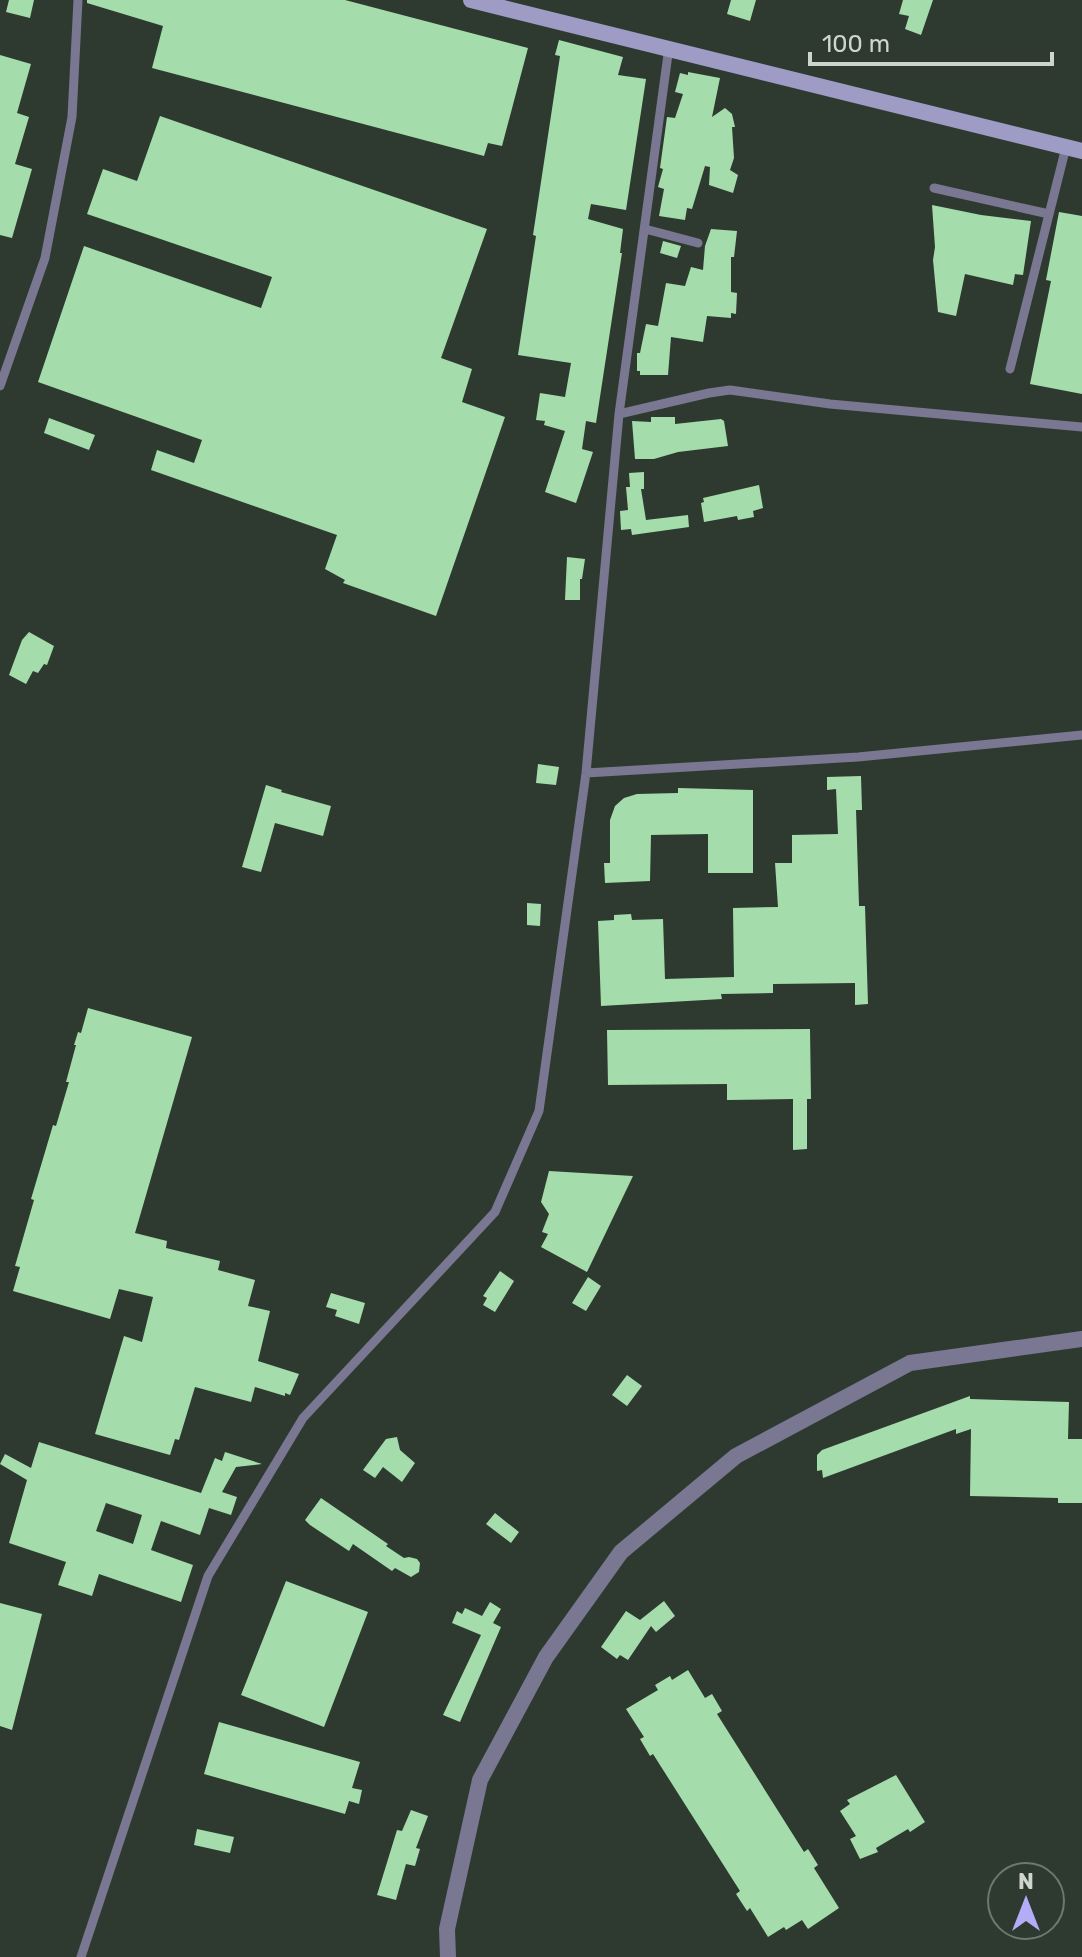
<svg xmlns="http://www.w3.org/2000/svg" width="1082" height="1957" font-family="Rubik,sans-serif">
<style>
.building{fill:#a4ddab;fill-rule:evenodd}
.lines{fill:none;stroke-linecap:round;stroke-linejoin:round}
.service{stroke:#797792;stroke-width:9}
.minor{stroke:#797792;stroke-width:16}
.secondary{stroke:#9e9bc5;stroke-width:16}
</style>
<rect width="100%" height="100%" fill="#2e3a2f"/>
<path class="building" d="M9,0h25l-4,18 -24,-6z
M87,0h258l183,48 -26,98 -14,-3 -4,13 -332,-88 11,-42 -76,-23z
M731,0h25l-6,21 -23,-7z
M903,0h30l-12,35 -16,-6 4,-13 -10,-2z
M559,40l64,17 -5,18 28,4 -20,131 -35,-6 -3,15 35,10 -3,24h2l-26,170 -10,-2 -4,28 11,3 -17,51 -31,-11 20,-61 -21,-6 1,-4 -9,-1 4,-27 25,4 6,-34 -53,-8 18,-119 -3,-1 27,-179 -5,-1z
M0,55l31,9 -14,49 12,4 -14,47 17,5 -20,69 -12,-3z
M688,72l32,6 -8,39 13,-9 7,6 3,13h-3l2,31 -4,12 8,5 -5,18 -24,-8 1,-18 -5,-1 -13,43 -5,-1 -2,12 -26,-4 5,-27 -6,-2 5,-18 -3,-1 7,-51 8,1 8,-24 -8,-2 5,-19 8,2z
M160,116l327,113 -46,129 31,11 -10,33 43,15 -69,199 -93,-33 2,-3 -20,-11 12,-34 -186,-65 6,-20 37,13 8,-23 -164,-58 46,-136 177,62 11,-31 -185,-63 16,-45 34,12z
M932,205l49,10 50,6 -8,54 -8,-1 -2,11 -48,-11 -9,42 -18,-4 -5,-52 2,-13z
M1059,212l23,4v178l-52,-10 21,-103 -5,-1z
M711,229l26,2 -3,26h-3v35l6,1 -1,21 -5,-1v5l-24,-2 -4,26 -32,-5 -3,38h-28v-4h-3v-18h3l6,-29 12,2 8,-43 19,3 6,-19 12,3 2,-24z
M663,241l18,5 -4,12 -17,-5z
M651,417h24v7l46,-5 3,2 4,25 -50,6 -24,7h-19l-3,-38 19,1z
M49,418l46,17 -6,15 -45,-17z
M644,472v17h-3l5,31 42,-5 1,12 -57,8 -1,-6 -10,1 -1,-19 8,-1 -2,-23h4l-1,-14z
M759,485l4,23 -10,3 1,6 -16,3 -1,-4 -33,6 -3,-19 3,-1 -1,-4z
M567,557l18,2 -3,20h-2v21h-15z
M29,632l25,14 -7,19 -3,-1 -6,9 -5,-2 -7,13 -17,-9 13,-35z
M538,764l21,3 -3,18 -20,-2z
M861,776l1,34h-6l3,96h6l3,98 -13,1v-22l-82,1v9l-52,1 1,5 -121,7 -3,-85 16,-1v-5l17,-1 1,6 31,-1 2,60 69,-2 -1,-69 45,-1 -3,-44h17v-28l46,-1 -2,-45 -9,1v-13z
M266,785l16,5 -1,2 50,14 -8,30 -48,-13 -14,49 -19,-5z
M678,788l75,2v83h-45v-39l-57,1 -1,46 -45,2 -1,-20h6v-43l5,-14 9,-8 13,-4 41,-1z
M527,903l14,1 -1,22 -13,-1z
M88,1008l104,29 -57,196 32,8 -1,7 54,13 -2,9 37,10 -7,26 22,5 -12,50 41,13 -9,21 -5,-2v3l-30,-9 -4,15 -56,-15 -16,53 -4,-1 -5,16 -75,-21 29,-98 18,6 11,-45 -34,-8 -9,30 -97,-28 7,-24 -5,-1 19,-66 -3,-1 22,-74 3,1 13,-44h-3l10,-37h-2l4,-13 3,1z
M810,1029l1,70h-4v50l-14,1v-51l-66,1v-16l-119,1 -1,-55z
M549,1171l84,5 -46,96 -46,-25 7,-13 -6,-2 7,-18 -8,-12z
M500,1271l14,10 -19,31 -12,-7 4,-7 -4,-2z
M588,1277l13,9 -15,25 -14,-8z
M331,1293l34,10 -6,21 -24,-8 2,-6 -11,-3z
M627,1375l15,11 -15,20 -15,-11z
M970,1396v3l99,3 -1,37h14v64h-24v-5l-88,-2 1,-67 -15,5v-5l-133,49 -1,-8 -5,1v-16l5,-5z
M397,1437l3,13 15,13 -13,19 -19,-15 -8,11 -12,-8 23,-31z
M39,1442l162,51 14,-35 7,3 3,-9 37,12 -26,3 -14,25 15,5 -6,18 -22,-7 -9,27 -39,-14 -10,29 42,15 -12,37 -82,-28 -7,22 -34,-11 8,-23 -57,-19 18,-63 -27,-16 5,-10 26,14zM106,1503l36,12 -9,29 -37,-13z
M321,1498l67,46 -2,2 18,12 5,-1 8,2 3,4 -1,9 -8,5 -16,-9 -3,3 -39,-27 -4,7 -39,-26 -5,-5z
M495,1513l24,19 -8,11 -25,-19z
M286,1581l82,31 -44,115 -83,-32z
M664,1601l11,15 -19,16 -5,-6 -23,34 -8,-5 -3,4 -16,-12 25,-36 14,9z
M490,1602l11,7 -8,14 8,4 -41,95 -17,-7 38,-80 -29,-12 5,-12 5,3 3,-6 17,8z
M0,1603l42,11 -30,116 -12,-4z
M688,1670l17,28 7,-4 10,17 -5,3 87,138 4,-3 10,16 -4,3 25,40 -31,21 -6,-9 -16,10 -2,-3 -16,10 -18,-29 -3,3 -11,-17 4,-3 -87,-137 -3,2 -10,-17 4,-2 -18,-28 32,-19 -3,-5 15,-9 2,4z
M219,1722l141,40 -8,26 10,2 -3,14 -10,-3 -4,13 -141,-40z
M896,1775l29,47 -15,10 -2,-3 -32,19 2,4 -18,7 -10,-20 6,-3 -16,-25 10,-7 -3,-4z
M411,1810l17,6 -12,32 4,1 -5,17 -9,-2 -10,36 -19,-5 20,-65 5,1z
M197,1829l37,8 -4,16 -36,-8z"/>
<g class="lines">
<path class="service" d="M934,188l115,26
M645,229l53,14
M1010,369l56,-222
M0,386l45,-128 27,-141 6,-117
M619,414l90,-21 21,-3 100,14 252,23
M586,773l272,-16 224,-22
M81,1957l127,-381 95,-158 192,-206 44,-101 47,-338 33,-359 50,-367"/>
<path class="minor" d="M448,1957l-1,-28 33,-149 66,-123 75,-105 115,-96 174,-93 172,-24"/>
<path class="secondary" d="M471,0l611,151"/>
</g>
<g transform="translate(1026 1901)"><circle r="38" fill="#2e3a2f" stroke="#6e786f" stroke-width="2"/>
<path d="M0-6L14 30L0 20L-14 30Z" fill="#b5acf8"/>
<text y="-12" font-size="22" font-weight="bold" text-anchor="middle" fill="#ced5cf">N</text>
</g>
<path d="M810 52v12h242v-12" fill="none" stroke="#ced5cf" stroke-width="4"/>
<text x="822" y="52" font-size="24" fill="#ced5cf" stroke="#2e3a2f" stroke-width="6" paint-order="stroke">100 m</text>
</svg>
